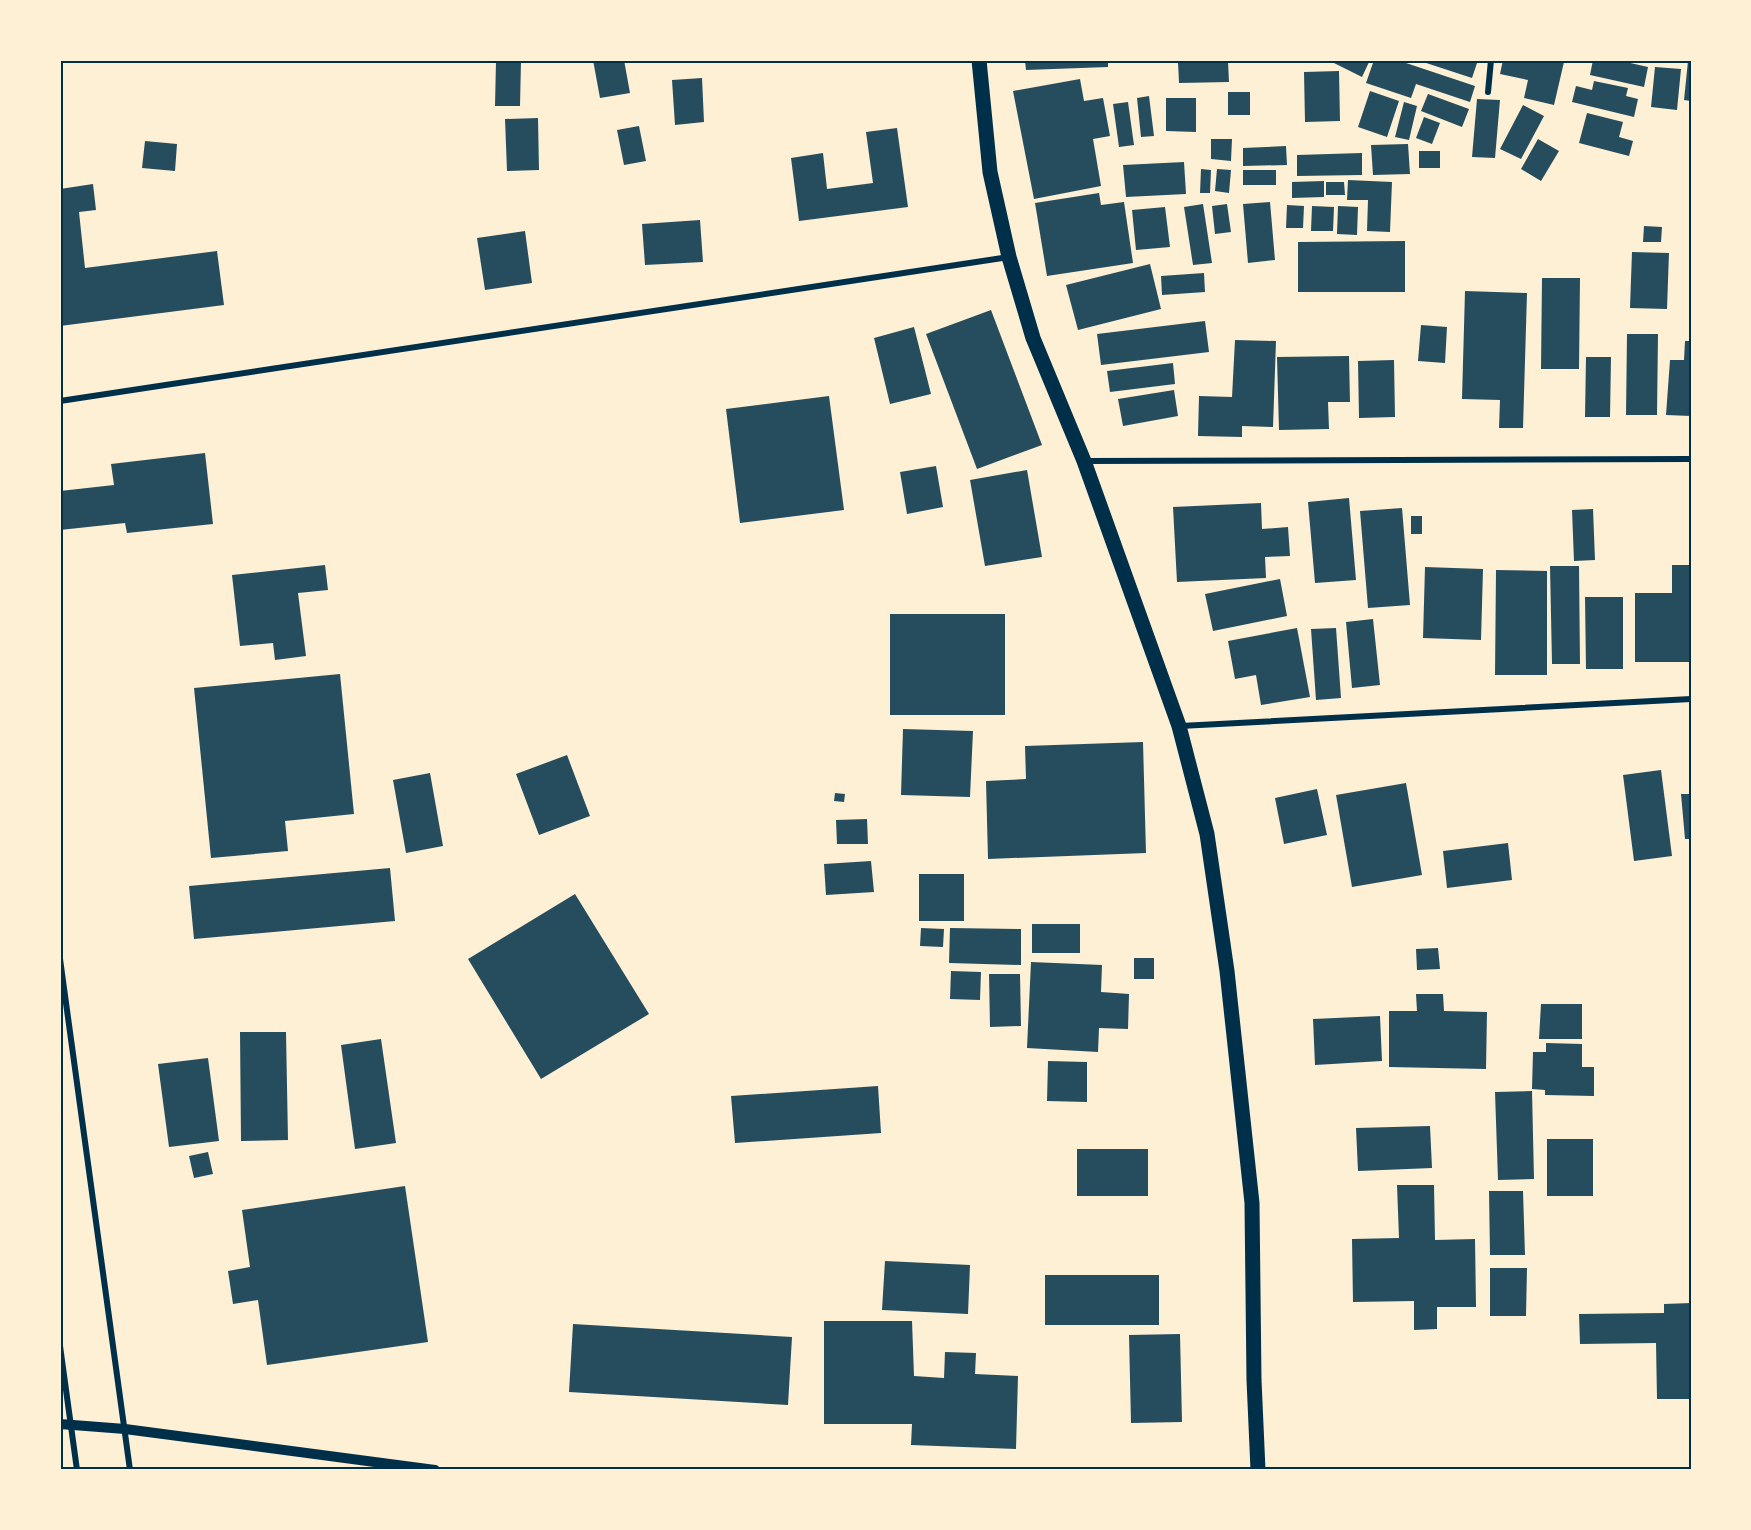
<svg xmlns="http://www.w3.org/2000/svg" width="1751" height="1530" font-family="Cabin,sans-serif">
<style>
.building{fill:#264d5e}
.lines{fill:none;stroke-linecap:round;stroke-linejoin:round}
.minor{stroke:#003049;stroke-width:6}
.tertiary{stroke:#003049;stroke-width:10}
.primary{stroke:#003049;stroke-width:15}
.neatline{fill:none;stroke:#003049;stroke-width:2}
</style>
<rect width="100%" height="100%" fill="#fdf0d5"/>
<path class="building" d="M593,60h31l6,33 -30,5z
M1025,60h83v7l-82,3z
M1335,60h35l-8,17 -28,-14z
M1374,60h23l78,26 -5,16 -54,-18 -5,14 -45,-15z
M1417,60h61l-6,18z
M1503,60h50l11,2 -10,43 -30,-7 4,-18 -28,-6z
M1593,60h24l31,7 -4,20 -54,-12z
M496,61h25l-1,45h-25z
M1228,61l1,21 -50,1 -1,-21z
M1688,61l3,1v39l-7,-1z
M1655,67l26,2 -4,41 -26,-3z
M1339,71l1,50 -35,1 -1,-50z
M702,78l2,44 -29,3 -3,-45z
M1080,79l4,22 19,-3 7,38 -17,3 8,47 -67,13 -21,-108z
M1594,81l34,7 -2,8 12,3 -4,18 -62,-15 4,-16 16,4z
M1370,91l29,10 -12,36 -29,-10z
M1228,92h22v23h-22z
M1428,94l41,15 -7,18 -41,-16z
M1149,96l5,40 -13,1 -4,-39z
M1166,98h30v34l-30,-1z
M1477,99l23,1 -5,58 -23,-1z
M1128,102l6,43 -15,2 -6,-43z
M1404,102l13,4 -8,34 -14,-3z
M1523,105l21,11 -23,43 -21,-10z
M1587,113l36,9 -4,15 14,4 -4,15 -50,-13z
M1424,117l16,6 -8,21 -16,-6z
M538,118l1,52 -32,1 -2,-52z
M639,126l7,35 -22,4 -7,-35z
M897,128l11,79 -109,14 -8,-63 32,-5 4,36 46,-6 -7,-51z
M1211,139h21l-1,22 -20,-2z
M1538,139l21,12 -18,30 -20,-12z
M145,141l32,3 -2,27 -33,-3z
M1408,144l2,30 -37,1 -2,-30z
M1286,146l1,19 -44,1v-18z
M1419,151h21v17h-21z
M1362,153v22l-65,1v-21z
M1184,162l2,32 -60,3 -3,-32z
M1201,169l10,1 -1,23h-10z
M1217,169l14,1 -2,23 -14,-2z
M1243,170h33v15h-33z
M1348,180l44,2 -2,50 -23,-1 1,-31h-21z
M1324,181v16l-32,1v-16z
M1326,182h18l1,13h-19z
M93,184l3,26 -17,2 6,56 132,-17 7,54 -164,21v-137z
M1099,193l2,12 23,-3 9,61 -86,13 -12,-73z
M1270,202l5,58 -27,3 -5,-59z
M1203,204l9,59 -19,2 -9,-58z
M1227,204l4,28 -16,2 -3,-28z
M1287,205l17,1 -1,22h-17z
M1312,206l22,1 -1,24h-22z
M1338,206l20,1 -1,28 -20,-1z
M1165,207l5,40 -34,3 -4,-40z
M700,220l3,42 -58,3 -3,-41z
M1644,226l18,1 -1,15h-18z
M525,231l7,52 -47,7 -8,-52z
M1405,241v51h-107v-50z
M1632,252l37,1 -2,56 -37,-1z
M1150,264l11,45 -83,21 -12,-45z
M1204,273l1,19 -43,3 -1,-19z
M1542,278h38l-1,91h-38z
M1465,291l62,2 -4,135h-24l1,-28 -38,-1z
M991,310l51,135 -65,24 -51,-135z
M1205,321l4,31 -108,13 -4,-31z
M1421,325l26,2 -2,36 -27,-2z
M914,327l17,67 -41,10 -16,-66z
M1627,334h31l-1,81h-31z
M1235,340l41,1 -3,86 -31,-1v11l-44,-1 1,-40 33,1z
M1685,341h6v75l-25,-1 4,-55h14z
M1349,356l1,46h-22l1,27 -50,1 -2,-73z
M1586,357h25l-1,60h-25z
M1394,360l1,57 -36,1 -1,-57z
M1173,363l2,21 -65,8 -3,-21z
M1174,390l4,26 -55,10 -5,-27z
M829,396l15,114 -104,13 -14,-114z
M205,453l8,71 -86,9 -2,-10 -65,7v-39l54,-6 -3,-21z
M936,466l7,41 -36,7 -7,-42z
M1027,470l15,87 -57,9 -15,-86z
M1349,498l7,82 -41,3 -7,-81z
M1261,503l1,26 26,-2 2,29 -25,1 1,21 -89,4 -4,-75z
M1402,508l8,97 -42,3 -8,-97z
M1593,509l2,51 -21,1 -2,-51z
M1411,516h11v18h-11z
M325,565l3,25 -30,3 8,63 -31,4 -2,-17 -33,3 -8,-71z
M1672,565h19v97h-56v-69h37z
M1550,566h29l1,98h-28z
M1425,567l58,2 -2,71 -58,-2z
M1496,570l51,1v104h-52z
M1280,579l7,37 -74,15 -8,-37z
M1585,597h38v72h-37z
M890,614h115v101h-115z
M1373,619l7,66 -28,3 -6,-66z
M1297,628l13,69 -49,8 -5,-30 -21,4 -7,-38z
M1336,628l5,70 -25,2 -5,-71z
M340,674l14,140 -69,7 3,30 -77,7 -17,-170z
M903,729l70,2 -3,66 -69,-2z
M1143,742l3,111 -158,6 -2,-78 40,-2 -1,-33z
M567,755l23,61 -51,19 -23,-61z
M1661,770l11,86 -38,5 -11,-86z
M430,773l13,73 -37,7 -13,-73z
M1406,783l16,92 -70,12 -16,-92z
M1317,789l10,46 -43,9 -9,-46z
M835,793l10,1 -1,8 -10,-1z
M1681,794h10v45h-6z
M867,819l1,25h-31l-1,-24z
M1508,843l4,37 -65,8 -4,-37z
M871,861l3,31 -48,3 -2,-31z
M390,868l5,53 -201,18 -5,-53z
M919,874h45v47h-45z
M575,894l74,120 -108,65 -73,-120z
M1032,924h48v29h-48z
M921,928l23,1 -1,18 -23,-1z
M950,928l71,1v36l-72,-2z
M1438,948l2,21 -23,1 -1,-21z
M1134,958h20v21h-20z
M1031,962l71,3 -1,27 28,2 -1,35 -29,-1 -1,24 -71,-4z
M951,971l30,1 -1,28 -30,-1z
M989,974h31l1,52 -31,1z
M1416,994h27l1,17 43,1 -1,57 -97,-2v-56h28z
M1541,1004h41v35h-43z
M1380,1016l2,45 -67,4 -2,-46z
M240,1032h46l2,108 -47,1z
M381,1039l15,104 -41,6 -14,-104z
M1546,1043l36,1v23h12v29l-49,-1v-5l-13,-1 1,-37h13z
M208,1058l11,83 -50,6 -11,-83z
M1048,1061l39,1v40l-40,-1z
M878,1086l3,47 -146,10 -4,-47z
M1532,1091l2,88 -36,1 -3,-88z
M1430,1126l2,42 -74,3 -2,-43z
M1547,1139h46v57h-46z
M1077,1149h71v47h-71z
M208,1152l5,22 -19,4 -5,-22z
M1397,1185h37l1,55 40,-1 1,68h-39v22l-23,1v-29l-61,1 -1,-63 47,-1z
M405,1186l23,156 -161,23 -9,-65 -25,4 -5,-33 22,-4 -8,-57z
M1489,1191h34l2,64h-35z
M885,1261l85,4 -2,49 -86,-4z
M1490,1268h37l-1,48h-36z
M1045,1275h114v50h-114z
M1691,1303v96h-34l-1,-56 -76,1 -1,-30 85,-1v-9z
M824,1321h88l2,55 30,2 1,-26 31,1 -1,21 43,2 -2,73 -105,-4 1,-21h-88z
M573,1324l219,13 -4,68 -219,-13z
M1180,1334l2,88 -51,1 -2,-88z"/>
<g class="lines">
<path class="minor" d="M1488,92l3,-32
M60,401l949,-144
M1084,461l607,-2
M1180,726l511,-27
M60,959l70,511
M60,1346l17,124"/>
<path class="tertiary" d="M60,1424l65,5 310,41"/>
<path class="primary" d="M979,60l11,112 19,85 24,81 51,123 95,265 28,108 20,137 25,232 2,177 4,90"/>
</g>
<rect width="1751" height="1530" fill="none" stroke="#fdf0d5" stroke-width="123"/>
<rect x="62" y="62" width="1628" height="1406" class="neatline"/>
</svg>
